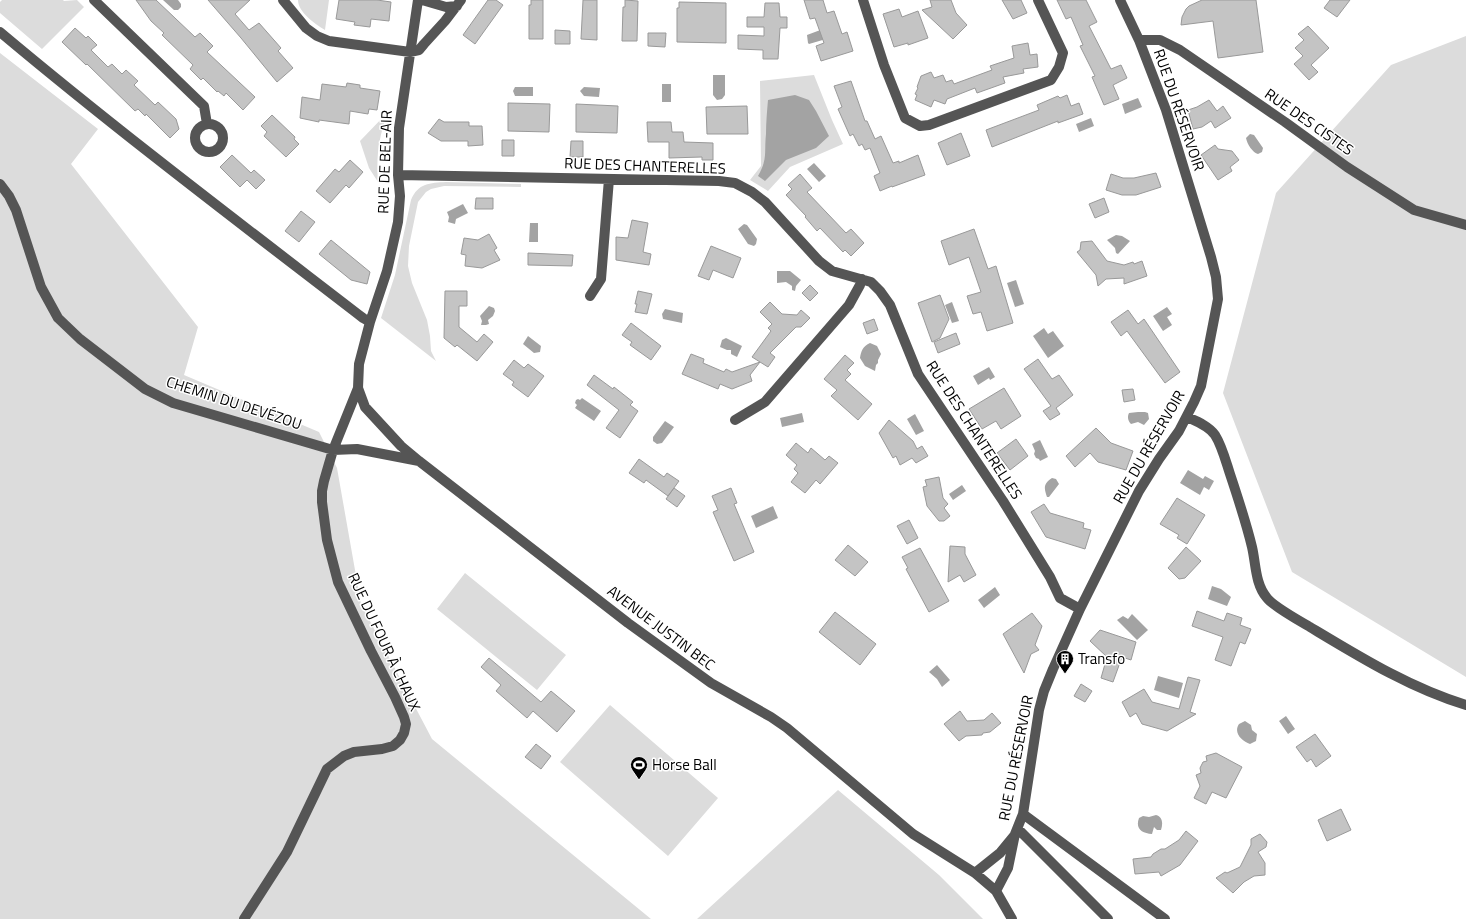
<svg xmlns="http://www.w3.org/2000/svg" width="1466" height="919" font-family="'Titillium Web',sans-serif">
<style>
.green{fill:#dcdcdc}
.water{fill:#a3a3a3}
.building{fill:#c4c4c4;stroke:#999}
.lines{fill:none;stroke-linecap:round;stroke-linejoin:round}
.minor{stroke:#555;stroke-width:10}
.labels{text-anchor:middle;stroke-width:3;stroke-linejoin:round;paint-order:stroke}
.street-label{font-size:15px;fill:#000;stroke:#fff}
.poi-label{font-size:15px;fill:#000;stroke:#fff;text-anchor:start}
</style>
<rect width="100%" height="100%" fill="#fff"/>
<path class="green" d="M2,0h61l1,1 13,-1 7,7 -42,42 -42,-36v-11z
M298,0h31l-4,30c-10,-6 -27,-18 -27,-30z
M1466,36v641l-174,-105 -69,-179 53,-200 115,-128z
M0,53l98,76 -27,35 127,163 -14,48 135,57 18,36 24,136 71,135 219,180h-651z
M814,75l18,45 11,24 -53,23 -22,24 -18,-11 11,-14 -1,-85z
M387,113c-8,26 -11,41 -9,69l-9,-14 -9,-27z
M446,182l75,2v3l-77,-1 -13,3 -5,3 -8,10 -9,44 -1,20 4,17 15,37 3,16 1,15 5,10 -55,-43 14,-43 16,-75c7,-17 19,-17 35,-18z
M465,573l101,82 -29,35 -100,-81z
M610,705l108,93 -50,58 -108,-94z
M838,790l101,85 44,44h-286z"/>
<path class="water" d="M163,0h15l3,4v3l-3,3h-4z
M823,29l3,10 -17,5 -1,-1 -1,-8z
M713,75h12v20l-3,4 -5,1 -4,-5z
M662,84h9v18h-9z
M515,87h18v9h-18l-2,-5z
M584,87l16,1 -1,9 -15,-1 -4,-5z
M795,95l14,5 7,11 13,25 -13,12 -30,12 -21,21 -7,-5c10,-17 6,-24 8,-42 0,-11 1,-23 2,-34z
M1138,98l4,9 -17,7 -3,-10z
M1091,118l3,8 -15,6 -3,-8z
M1250,134l4,1 9,13 -1,4 -4,2c-5,-1 -11,-10 -12,-16z
M814,163l12,13 -7,6 -12,-13z
M463,204l5,9 -12,6 -1,5 -7,-2 1,-5 -2,-5z
M530,223h8v19h-9z
M744,224l3,1 10,14 -1,5 -2,2 -6,-2 -10,-15z
M1116,235l6,1 8,5 -12,13 -2,-1 -1,-5 -8,-8z
M777,271h13l11,9 -5,6 -1,5 -3,-1v-4l-6,-4 -9,1z
M1016,280l8,24 -9,3 -8,-24z
M952,302l7,19 -7,2 -7,-18z
M489,306l5,2 1,3 -2,5 -5,4 1,4 -3,1h-5l1,-4 -2,-5z
M1167,307l5,7 -5,3 5,8 -9,6 -10,-15z
M665,309l18,4 -1,10 -19,-4 -1,-5z
M1044,328l4,6 5,-3 11,15 -16,12 -15,-22z
M528,336l13,10 -1,6 -6,1 -11,-9z
M726,338l16,8 -5,11 -6,-3v-4h-4l-7,-3 2,-7z
M870,343l7,3 4,8 -3,6v3l-2,2 -1,6 -10,-5 -5,-8c1,-7 3,-12 10,-15z
M989,367l6,10 -5,3 -1,-2 -11,7 -5,-9z
M582,398l19,13 -7,10 -19,-13 2,-3 -2,-2 1,-3 2,-1 2,1z
M1138,412h7l3,1 1,6 -5,6 -6,-3 -7,2c-3,-3 -4,-7 -2,-11z
M802,413l2,9 -22,5 -2,-9z
M915,414l9,17 -8,4 -9,-16z
M665,421l9,6 -12,16 -5,1 -4,-3v-4z
M1040,440l8,17 -8,4 -1,-2 -3,-1 -2,-4 1,-3 -3,-7z
M1188,470l15,9 2,-3 9,5 -5,9 -5,-3 -4,8 -20,-12z
M1052,478l4,1 3,5 -10,13h-2c-3,-9 -4,-13 5,-19z
M962,485l4,6 -13,9 -4,-6z
M773,506l5,12 -22,10 -5,-12z
M1212,586l9,3 10,8 -4,9 -19,-7z
M995,587l5,8 -16,13 -6,-8z
M1132,614l16,16 -11,10 -20,-20 6,-4 5,3z
M937,665l13,15 -8,7 -5,-8 -8,-7z
M1158,676l25,7 -4,15 -25,-8z
M1286,716l9,13 -7,5 -9,-13z
M1245,721l6,4 1,5 5,4 -1,7 -6,3c-8,-3 -17,-11 -11,-20z
M1156,815c7,2 7,9 5,15h-4l-3,-3 -2,7c-10,-1 -17,-5 -13,-16l4,-2 6,1z"/>
<path class="building" d="M136,0h20l39,37 5,-4 13,13 -6,6 48,45 -12,13 -17,-17 -2,3 -6,-5 -1,1 -14,-14 -2,2 -11,-11 3,-4 -31,-30 2,-2 -13,-12z
M208,0h42l-15,14 14,16 10,-7 22,25 -3,3 15,17 -16,14 -36,-44z
M339,0h38l14,2 -2,19 -18,-2 -1,8 -16,-2 1,-3 -19,-3z
M488,0h8l7,5 -28,39 -12,-9z
M531,0h12v39h-14v-34h2z
M583,0h14v40l-16,-1z
M625,0l13,1 -1,40h-15l1,-34h2z
M804,0h19l4,13 7,-2 8,23 5,-2 6,19 -32,10 -5,-15 8,-3 -9,-25 -5,1z
M930,0h21l5,13 11,12 -14,14 -31,-29 10,-3z
M1002,0h19l6,13 -14,6z
M1057,0h29l11,22 -8,4 22,43 10,-4 6,13 -14,7 6,14 -15,6 -12,-28 3,-1 -15,-30 3,-1 -12,-28 -5,2z
M1202,0h54l7,52 -45,6 -5,-37 -32,4 1,-8 4,-8 3,-3z
M1330,0h20l-13,17 -13,-9z
M679,2l47,1v40l-49,-1v-34h2z
M765,3h14l1,14h7v11h-7l-2,31h-15v-9l-25,-1v-14l26,1v-9h-17v-10h17z
M899,9l3,8 16,-6 10,27 -20,7v-2l-14,4 -11,-33z
M1308,26l21,22 -18,17 7,7 -9,8 -15,-16 9,-8 -8,-8 9,-8 -6,-6z
M75,28l11,10 2,-2 9,9 -6,5 17,17 4,-3 10,10 4,-4 12,11 -4,4 21,20 3,-3 18,17 3,10 -9,9 -24,-24 -1,2 -7,-7 -3,2 -48,-47 -1,1 -24,-23z
M555,30l15,1v13h-15z
M648,33h18l-1,14 -17,-1z
M1028,43l2,12 7,-1 1,13 -15,2 1,4 -21,4 2,6 -28,10 -2,-5 -28,11 -2,5 -11,-4 -3,7 -16,-7 2,-5 -2,-1 3,-6 -1,-1 4,-11 10,-4 3,6 9,-3 3,7 6,-2 2,4 38,-14 -2,-4 24,-8 -2,-12z
M851,81l14,40h2l8,18 6,-3 12,27 6,-2v2l19,-8 7,20 -33,12v-1l-12,5 -6,-15 6,-3 -10,-25 -5,2 -3,-6 -3,2 -6,-12 -3,2 -12,-27 4,-2 -8,-21z
M347,83l13,2v3l20,3 -3,19 -8,-1 -1,5 -18,-3 -1,13 -30,-4v2l-19,-4 2,-21 18,3 2,-16 24,3z
M1067,95l4,11 8,-3 4,11 -25,9v-2l-66,26 -6,-17 53,-20 -2,-5 21,-9 2,2z
M1209,100l8,11 6,-5 8,12 -16,10 -4,-7 -9,6 -9,2 -5,-19 9,-3z
M508,103l42,1 -1,28 -41,-1z
M576,104l42,2 -1,27 -41,-1z
M747,106l1,28h-41l-1,-27z
M272,115l23,22 -1,2 5,5 -13,13 -22,-21 3,-4 -6,-6z
M439,119l5,3h25v4h13l1,19 -15,1v-5h-27l-13,-8z
M647,122h24l1,10h11l1,10 29,1v17h-11v-3l-33,1v-16h-21z
M961,133l9,23 -23,9 -9,-22z
M502,140h12v16h-12z
M571,141h12v16h-13z
M1215,145l3,4 14,2 7,9 -9,7 2,4 -14,9 -17,-25z
M232,155l19,18 3,-3 11,10 -9,9 -9,-9 -7,7 -20,-20z
M350,160l13,12 -14,16 -3,-3 -16,18 -14,-12 19,-22 4,3z
M1156,173l5,14 -25,8h-14l-16,-5 5,-16 12,4h11z
M800,174l12,14 -5,4 39,41 5,-4 13,14 -13,13 -6,-6 -2,2 -23,-24 -3,3 -12,-14 1,-1 -20,-21 6,-6 -4,-4z
M476,198h17v11h-18z
M1104,198l5,14 -14,6 -6,-14z
M301,211l14,11 -16,20 -14,-11z
M632,220l16,3 -5,29 8,2 -2,11 -33,-5v-23l12,1z
M974,229l14,40 8,-3 17,57 -26,8 -6,-19 -8,2 -6,-18 14,-4 -12,-35 -20,8 -8,-24z
M489,234l8,14 -3,2 6,10 -18,8 -17,-2 1,-11 -5,-1 3,-16 14,2z
M331,240l39,32 -3,12 -16,-4 -32,-26z
M1092,241l15,20 17,4 9,-3 1,2 8,-3 5,15 -23,8v-6l-18,1 -8,7 -2,-11 -19,-23 3,-2 1,-8z
M711,246l30,12 -8,20 -20,-8 -4,10 -11,-4z
M528,253l45,2 -1,11 -44,-1z
M810,285l8,8 -8,8 -8,-8z
M445,291h22v15h-8v21l18,15 7,-8 9,8 -16,19 -20,-16 -2,2 -11,-9z
M638,291l14,3 -5,20 -12,-2 2,-8h-2z
M940,295l9,24 -9,19 -8,4 -14,-39z
M770,302l12,12 15,1 4,-5 9,8 -9,9h-5l-26,26 5,4 -7,10 -8,-5 -10,13 2,6 -20,8 -12,-5 -2,5 -36,-15 9,-20 13,5 -1,4 21,9 2,-3 6,3 28,-10 -8,-5 19,-26 -3,-3 4,-4 -12,-12z
M1128,310l10,14 6,-5 36,53 -15,11 -38,-52 -6,5 -10,-14z
M874,319l4,11 -11,4 -4,-11z
M631,323l30,23 -10,14 -21,-15 2,-3 -10,-7z
M956,333l4,11 -22,9 -4,-11z
M845,355l9,8 -7,7 4,4 -6,6 27,24 -14,16 -27,-24 6,-6 -13,-11z
M1038,359l14,20 7,-4 14,20 -17,13 4,6 -10,6 -7,-9 8,-5 -27,-37z
M514,360l10,8 4,-4 16,12 -16,21 -16,-12 2,-3 -11,-8z
M594,375l19,14 1,-2 19,15 -3,3 8,6 -18,27 -14,-10 13,-18 -32,-25z
M1004,388l17,28 -20,13 -5,-8 -14,8 -13,-20z
M1133,389l2,11 -11,2 -2,-12z
M889,420l24,21 4,8 5,-3 6,10 -12,7 -4,-5 -12,7 -4,-9 -3,2 -14,-25z
M1096,428l15,15 22,8 -7,19 -28,-8 -8,-9 -15,14 -9,-11z
M1016,439l12,17 -18,14 -13,-17z
M796,443l12,10 3,-5 14,12 4,-4 9,7 -18,21 -4,-4 -11,13 -14,-11 7,-9 -4,-4 3,-4 -11,-10z
M639,459l25,18 3,-4 12,8 -11,15 -22,-16 -2,3 -15,-10z
M939,477l4,21 5,6 -4,4 6,8 -6,5h-5l-12,-15 -4,-19 4,-1 -2,-6z
M674,488l11,8 -8,11 -11,-8z
M731,488l6,15 -3,1 20,48 -20,9 -21,-49 5,-2 -6,-14z
M1177,498l28,17 -18,29 -10,-6 2,-3 -19,-11z
M1044,504l6,9 34,10 -1,5 8,2 -6,19 -39,-12 -15,-25z
M909,520l9,18 -11,6 -10,-18z
M848,545l20,17 -13,14 -20,-16z
M950,546l15,1v7l11,21 -12,7 -4,-7 -12,7z
M1186,547l15,14 -16,17 -6,1 -11,-11z
M920,548l29,53 -20,11 -23,-43 2,-1 -6,-11z
M1197,611l27,10 3,-8 15,5 -2,7 11,4 -6,15 -5,-2 -9,24 -16,-6 8,-23 -31,-11z
M835,612l41,32 -16,21 -41,-33z
M1032,613l10,13 -7,19 4,5 -8,4 -7,19 -21,-39z
M1100,630l36,12 -5,18 -9,-3 -9,25 -12,-4 6,-21 -17,-16z
M489,658l52,44 10,-11 24,20 -18,21 -24,-21 -6,7 -31,-27 5,-6 -20,-18z
M1188,677l12,3 -10,32 6,2 -29,17 -25,-7 -6,-11 -6,4 -8,-15 22,-13 8,13 27,7z
M1081,684l11,7 -7,11 -11,-6z
M960,711l7,10 17,-1 8,-7 9,10 -11,9 -7,1 -1,2 -16,1 -7,5 -15,-17z
M1315,734l16,22 -15,11 -5,-8 -4,3 -11,-15z
M536,744l15,12 -10,13 -16,-12z
M1216,753l26,14 -16,31 -14,-6 -6,12 -12,-6 6,-12 -4,-11 5,-2 -1,-5 3,-6 4,-1 -1,-5z
M1341,809l10,21 -24,11 -9,-21z
M1186,831l12,10 -18,24 -19,11 -2,-4 -24,2 -2,-15 18,-2 2,-3 8,-5h4l14,-9z
M1260,834l7,8 -1,5 -8,5 7,11v12l-11,1 -10,6 -11,11 -17,-15 9,-6 2,1 13,-6 11,-22v-6z"/>
<g class="lines">
<path class="minor" d="M94,0l110,106 3,18
M283,0l23,28 11,8 12,5 81,11 9,-2 5,-6 21,-23 16,-21
M418,0l-19,128 -1,47 2,21 -2,26 -11,49 -17,51 -11,42 -1,24 7,19 36,39 18,15 209,162 83,60 60,34 16,11 126,106 62,39 21,18 16,28
M422,0l24,7 11,-1
M863,0l21,65 21,53 15,8 9,-1 122,-45 8,-13 4,-14 -25,-53
M0,32c118,99 241,192 363,286l7,4
M1139,40h21l20,10 105,72 62,45 67,43 52,15
M195 138a14 14 0 1 1 28 0a14 14 0 1 1-28 0Z
M398,175l321,6 16,2 17,9 13,10 54,59 13,10 39,11 9,9 10,14 28,69 85,127 47,76 10,21 20,11
M0,184l9,12 7,14 25,77 17,31 22,21 65,50 28,14 160,47 24,-1 62,12
M590,296l11,-17 8,-100
M1187,417c9,4 22,9 28,18 7,11 11,27 15,39 8,24 16,48 22,73 4,17 3,37 15,51 7,9 33,23 43,29 50,30 100,61 156,78
M735,420l30,-18 84,-97 11,-20 2,-6
M1023,814l142,105
M1018,829l90,90
M975,873l25,-20 14,-17
M996,891l12,-23 7,-34 8,-20 16,-104 5,-19 9,-22 27,-60 59,-118 20,-32 20,-28 15,-29 7,-16 17,-87 -2,-22 -5,-20 -45,-147 -27,-70 -19,-40
M244,919l43,-67 40,-83 17,-13 10,-4 28,-3 11,-3 7,-6 4,-7 2,-9 -2,-7 -9,-20 -24,-46 -33,-69 -11,-42 -5,-38v-11l2,-10 9,-31 25,-62"/>
</g>
<defs>
<symbol id="building-pin" viewBox="-11 -11 22 30"><path d="M0 17L-7.5 6A9.5 9.5 0 1 1 7.5 6Z" fill="#000" stroke="#fff"/><path d="M-4-6H4V6H1V3H-1V6H-4ZM-2.5-4.3h1.7v1.8h-1.7ZM.8-4.3h1.7v1.8H.8ZM-2.5-1h1.7V.8h-1.7ZM.8-1h1.7V.8H.8Z" fill="#fff"/></symbol>
<symbol id="stadium-pin" viewBox="-11 -11 22 30"><path d="M0 17L-7.5 6A9.5 9.5 0 1 1 7.5 6Z" fill="#000" stroke="#fff"/><path d="M0-5a6.5 5 0 1 0 0 10a6.5 5 0 1 0 0-10ZM-3.5-1.8h7v3.6h-7Z" fill="#fff"/></symbol>
</defs>
<g fill-rule="evenodd">
<use href="#building-pin" x="1055" y="649" width="20" height="27"/>
<use href="#stadium-pin" x="629" y="755" width="20" height="27"/>
</g>
<g class="labels">
<g class="street-label">
<text transform="translate(1179 110) rotate(71)" y="5">RUE DU RÉSERVOIR</text>
<text transform="translate(1309 122) rotate(35)" y="5">RUE DES CISTES</text>
<text transform="translate(385 162) rotate(-88)" y="5">RUE DE BEL-AIR</text>
<text transform="translate(645 166) rotate(2)" y="5">RUE DES CHANTERELLES</text>
<text transform="translate(234 403) rotate(18)" y="5">CHEMIN DU DEVÉZOU</text>
<text transform="translate(974 430) rotate(57)" y="5">RUE DES CHANTERELLES</text>
<text transform="translate(1149 447) rotate(-60)" y="5">RUE DU RÉSERVOIR</text>
<text transform="translate(661 628) rotate(37)" y="5">AVENUE JUSTIN BEC</text>
<text transform="translate(384 642) rotate(65)" y="5">RUE DU FOUR À CHAUX</text>
<text transform="translate(1016 758) rotate(-79)" y="5">RUE DU RÉSERVOIR</text>
</g>
<g class="poi-label">
<text x="1078" y="664">Transfo</text>
<text x="652" y="770">Horse Ball</text>
</g>
</g>
</svg>
